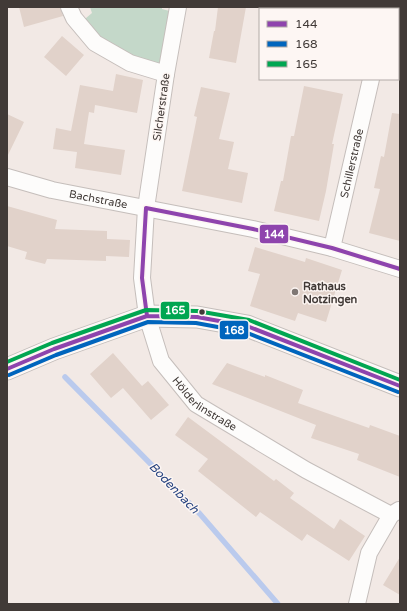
<svg xmlns="http://www.w3.org/2000/svg" width="407" height="611" font-family="'Varela Round',sans-serif">
<style>
.green{fill:#c4d8c9}
.lines{fill:none;stroke-linecap:round;stroke-linejoin:round}
.stream{stroke:#bacaed;stroke-width:5.5}
.building{fill:#e1d2ca}
.minor-casing{stroke:#c5bebb;stroke-width:18}
.tertiary-casing{stroke:#c5bebb;stroke-width:23}
.minor{stroke:#fdfcfb;stroke-width:16}
.tertiary{stroke:#fdfcfb;stroke-width:21}
.bus-1-casing{stroke:#fdf6f3;stroke-width:7}
.bus-2-casing{stroke:#fdf6f3;stroke-width:7}
.bus-3-casing{stroke:#fdf6f3;stroke-width:7}
.bus-1{stroke:#8e44ad;stroke-width:4}
.bus-2{stroke:#0065bd;stroke-width:4}
.bus-3{stroke:#00a651;stroke-width:4}
.poi-dot{fill:#7f7774;stroke:#fdf6f3;stroke-width:1.5}
.bus-dot{fill:#413a37;stroke:#fdf6f3;stroke-width:1.5}
.labels{text-anchor:middle;stroke-width:3;stroke-linejoin:round;paint-order:stroke}
.street-label{font-size:11px;fill:#413a37;stroke:#fdf6f3}
.poi-label{font-size:11px;font-weight:bold;fill:#413a37;stroke:#fdf6f3;text-anchor:start}
.water-label{font-size:12px;font-style:italic;fill:#264380;stroke:#fdf6f3}
.line-badge{stroke:#fdf6f3;stroke-width:1.5}
.badge-label{font-size:11px;text-anchor:middle;font-weight:bold;fill:#fff}
</style>
<rect width="100%" height="100%" fill="#f2e9e5"/>
<path class="green" d="M90,7h72v2l15,4 -11,61 -36,-11 -51,-39 13,-11z"/>
<g class="lines">
<path class="stream" d="M65,377l135,137 78,90"/>
</g>
<path class="building" d="M19,7h41l3,9 -39,11z
M218,7h28l-10,56 -27,-5 5,-27h1z
M62,36l22,19 -18,21 -22,-19z
M116,74l27,6 -6,33 -42,-8 -1,8 -5,-1 -5,32 41,6 -4,25 -46,-7 2,-16 -24,-3 3,-21 15,3 9,-46 33,6z
M304,86l39,8 -11,50h2l-8,47 -7,30 -45,-10 7,-30h2l8,-45h3z
M201,87l29,6 -11,46 15,3 -6,27 20,4 -6,30 -60,-12 15,-74 -3,-1z
M392,113l8,1v127l-31,-8 11,-44 -6,-1 7,-32 3,1z
M7,114l17,8 -17,35z
M7,206l50,14 -2,9 52,2v8l23,1 -1,17 -23,-1v5l-59,-2 -2,5 -20,-5 2,-7 -20,-6z
M255,247l50,15 1,-4 36,12 -16,52 -28,-9 -3,8 -45,-15 10,-32 -12,-3z
M113,353l29,33 6,-5 21,24 -18,15 -28,-32 -12,10 -21,-24z
M227,363l38,14v-2l38,15 -5,13 71,25 1,-3 30,11v41l-43,-17 2,-6 -48,-16 5,-13 -104,-41z
M188,417l86,64 2,-2 18,14 -4,5 44,31 6,-10 25,17 -16,25 -42,-27 -5,7 -42,-29 -4,5 -58,-46 10,-12 -33,-24z
M400,557v38l-17,-10z"/>
<g class="lines">
<defs>
<g id="minor">
<path d="M69,7l5,11 21,25 35,20 36,11"/>
<path id="s1" d="M178,7l-12,67 -20,134 -4,70 5,38 14,45 35,43 110,66 85,45"/>
<path d="M387,9v-2"/>
<path id="s2" d="M7,177l45,13 201,39 79,19 68,21"/>
<path id="s3" d="M332,248l39,-169"/>
<path d="M357,604l12,-51 22,-38 8,-5"/>
</g>
<path id="tertiary" d="M7,369l47,-20 93,-33 50,1 50,9 153,60"/>
</defs>
<use href="#minor" class="minor-casing"/>
<use href="#tertiary" class="tertiary-casing"/>
<use href="#minor" class="minor"/>
<use href="#tertiary" class="tertiary"/>
<defs>
<path id="bus-1" d="M146,208l107,21 79,19 68,21
M146,208l-4,70 5,38
M7,369l47,-20 93,-33 50,1 50,9 153,60"/>
<path id="bus-2" d="M9,375l47,-20 92,-33 48,1 49,9 153,60"/>
<path id="bus-3" d="M7,362l45,-19 94,-33 51,1 52,9 151,60"/>
</defs>
<use href="#bus-1" class="bus-1-casing"/>
<use href="#bus-2" class="bus-2-casing"/>
<use href="#bus-3" class="bus-3-casing"/>
<use href="#bus-1" class="bus-1"/>
<use href="#bus-2" class="bus-2"/>
<use href="#bus-3" class="bus-3"/>
</g>
<circle class="poi-dot" cx="295" cy="292" r="4"/>
<circle class="bus-dot" cx="202" cy="312" r="3.5"/>
<g class="labels">
<g class="street-label">
<text transform="translate(161 107) rotate(-82)" y="4">Silcherstraße</text>
<text dy="4" stroke="none"><textPath href="#s3" startOffset="87">Schillerstraße</textPath></text>
<text dy="4" stroke="none"><textPath href="#s2" startOffset="94">Bachstraße</textPath></text>
<text dy="4" stroke="none"><textPath href="#s1" startOffset="421">Hölderlinstraße</textPath></text>
</g>
<g class="poi-label">
<text x="303" y="290">Rathaus<tspan x="303" dy="13">Notzingen</tspan></text>
</g>
<g class="water-label">
<text transform="translate(174 488) rotate(46)" y="4">Bodenbach</text>
</g>
</g>
<g class="line-badge">
<rect x="259" y="224" width="30" height="20" rx="4" fill="#8e44ad"/>
<rect x="160" y="301" width="30" height="19" rx="4" fill="#00a651"/>
<rect x="219" y="320" width="30" height="20" rx="4" fill="#0065bd"/>
</g>
<g class="badge-label">
<text x="274" y="238">144</text>
<text x="175" y="314">165</text>
<text x="234" y="334">168</text>
</g>
<rect width="407" height="611" fill="none" stroke="#413a37" stroke-width="16"/>
<rect x="259" y="8" width="140" height="72" fill="#fdf6f3" stroke="#b2aba8"/>
<rect x="267" y="21" width="20" height="6" fill="#8e44ad" stroke="#b2aba8"/>
<text x="295" y="28" font-size="12" fill="#413a37">144</text>
<rect x="267" y="41" width="20" height="6" fill="#0065bd" stroke="#b2aba8"/>
<text x="295" y="48" font-size="12" fill="#413a37">168</text>
<rect x="267" y="61" width="20" height="6" fill="#00a651" stroke="#b2aba8"/>
<text x="295" y="68" font-size="12" fill="#413a37">165</text>
</svg>
